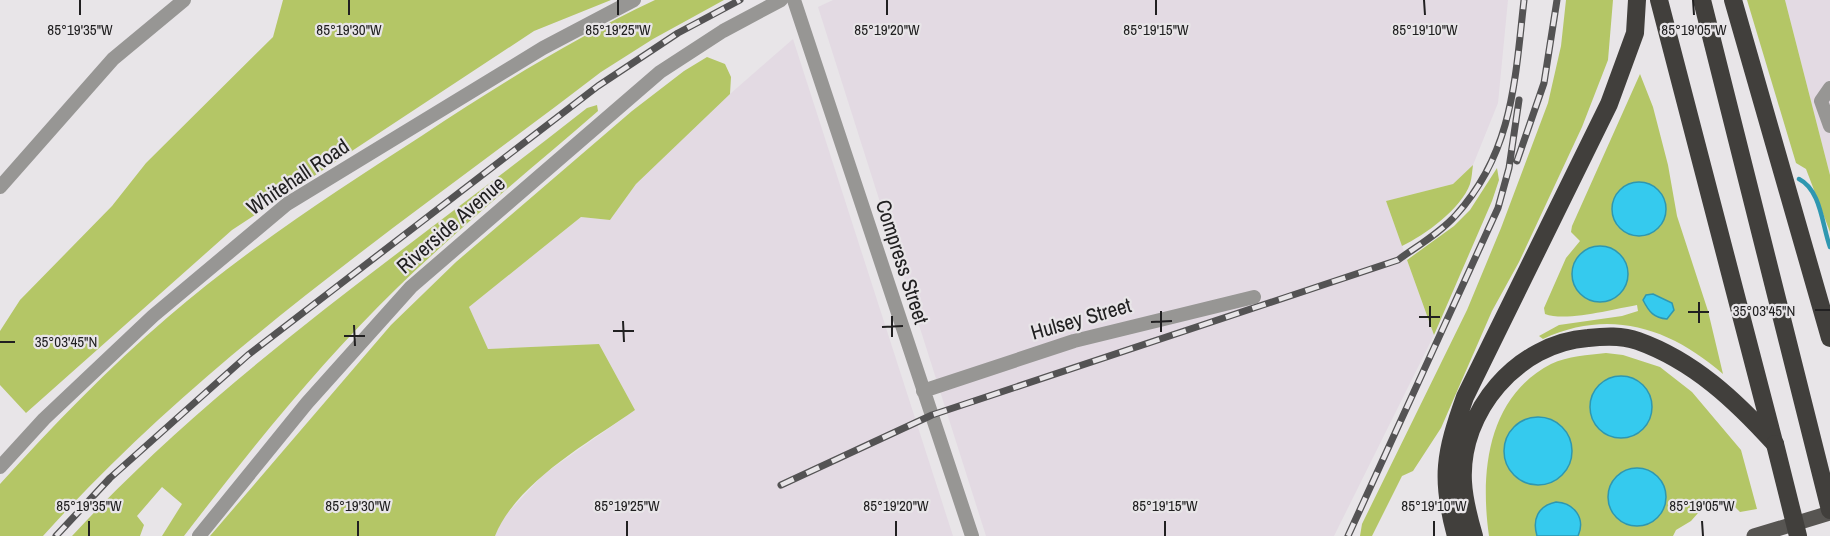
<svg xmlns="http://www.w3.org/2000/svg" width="1830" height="536" font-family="'Archivo Narrow',sans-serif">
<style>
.built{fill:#e3dae3}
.green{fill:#b4c666}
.water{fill:#35caee;stroke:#2f97b0;stroke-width:1.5}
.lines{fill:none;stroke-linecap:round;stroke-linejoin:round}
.stream{stroke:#2f97b0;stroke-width:4.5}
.minor{stroke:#979694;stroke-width:14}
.primary{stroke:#575552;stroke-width:15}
.motorway{stroke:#413f3c;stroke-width:18}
.rail-casing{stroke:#545354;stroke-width:7}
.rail{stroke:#e8e5e8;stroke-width:4.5;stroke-dasharray:14;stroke-linecap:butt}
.motorway-bridge{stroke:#413f3c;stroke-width:18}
.ticks{fill:none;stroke:#212021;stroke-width:2}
.labels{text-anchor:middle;stroke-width:4.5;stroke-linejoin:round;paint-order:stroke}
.street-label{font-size:21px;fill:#212021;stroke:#e8e5e8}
.ticks-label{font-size:15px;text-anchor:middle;fill:#212021;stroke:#e8e5e8;stroke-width:4.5;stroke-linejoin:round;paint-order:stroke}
</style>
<rect width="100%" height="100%" fill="#e8e5e8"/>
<path class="built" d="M833,0h675l-10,103 -25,62 -20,19 -67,17 48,134 -100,201h-348l-168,-529z
M1785,0h45v175z
M793,39l160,497h-458l6,-16 43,-46 91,-64 -36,-66 -111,5 -19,-42 112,-90 29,3 26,-36 78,-76z"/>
<path class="green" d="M283,0h328l-77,31 -302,199 -206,183 -26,-28v-54l20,-31 92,-94 34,-43 127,-126z
M655,0h69l-71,39 -52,33c-192,147 -396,283 -558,464h-43v-52c53,-58 108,-116 168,-167 79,-68 168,-126 255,-182 74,-49 151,-97 232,-135z
M1566,0h47l-5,60 -26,67 -63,135 -27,49 -51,117 -28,43 -11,5 -30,60h-12l2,-12 105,-214 34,-82 47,-125 13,-57z
M1747,0h38l45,175v57l-24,-63 -10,-6z
M707,57l18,7 6,13 -1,17 -94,90 -26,36 -29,-3 -112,90 19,42 111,-5 36,66c-47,33 -118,72 -140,126h-285l181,-211 65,-63 176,-151 52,-40z
M1640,74l13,33 15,58 9,51 31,95 15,63c-53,-46 -113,-66 -180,-35l-4,-3 20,-11 63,-9 16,-5 -1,-6c-23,4 -71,17 -92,9l-1,-6 22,-50 14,-17 -9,-9 1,-6z
M597,105l1,6c-68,59 -137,115 -201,177 -78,76 -147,162 -213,248h-22l20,-32 -20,-17 -25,29 7,9 -4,11h-68c152,-165 340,-289 515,-428z
M1473,165c-1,6 -1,13 -3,19 -9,25 -45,51 -68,62l-16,-45 67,-17z
M1497,168l2,12 -7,21 -58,134 -27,-75 47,-34 16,-16z
M1606,353l17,2 37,12 32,25 49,58 16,59 -17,3 -10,-10 -15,-2 -9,4 -15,17 -15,9 -3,6h-184c-9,-63 -2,-139 62,-172 17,-8 37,-9 55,-11z"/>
<path class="water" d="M1612 209a27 27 0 1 1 54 0a27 27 0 1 1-54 0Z
M1572 274a28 28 0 1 1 56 0a28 28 0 1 1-56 0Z
M1653,294l19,9 2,7 -7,9c-13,-1 -18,-7 -24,-19l3,-5z
M1590 407a31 31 0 1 1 62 0a31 31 0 1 1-62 0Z
M1504 451a34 34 0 1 1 68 0a34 34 0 1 1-68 0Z
M1608 497a29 29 0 1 1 58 0a29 29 0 1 1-58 0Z
M1556,502c18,1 30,16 22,34h-41c-5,-17 1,-30 19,-34z"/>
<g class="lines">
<path class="stream" d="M1799,179c22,11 23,46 31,68"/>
<path class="minor" d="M794,0l178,536
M1830,88l-9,13 9,25
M0,187l113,-128 71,-59
M923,391l151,-50 180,-44
M0,467l44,-48 109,-103 134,-112 256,-156 91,-48
M199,536l108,-133 104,-116 249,-215 63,-41 58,-31"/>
<path class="primary" d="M1754,536l76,-23"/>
<path class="motorway" d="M1659,0l115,442
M1702,0l128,510
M1733,0l97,338
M1456,536c-16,-58 -11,-83 9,-139l144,-293 26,-71 2,-33
M1474,536c-5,-17 -10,-36 -11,-54 -4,-71 55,-139 125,-144 17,-2 34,-3 50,3 56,20 98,60 137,103"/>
<defs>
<path id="rail" d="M1517,161l27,-78 13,-83
M781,485l151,-70 466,-155c19,-14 42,-27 58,-45 57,-63 59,-135 68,-215
M56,536l54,-58 138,-123 350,-269 80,-53 62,-33
M1348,536l150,-328 11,-40 10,-68"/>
</defs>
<use href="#rail" class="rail-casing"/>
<use href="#rail" class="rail"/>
<path class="motorway-bridge" d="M1775,444l23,92"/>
</g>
<path class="ticks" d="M80,0v15M349,0v15M618,0v15M887,0v15M1156,0v15M1424,0l1,15M1693,0l1,15M1699,302v21M1430,306v21M1815,310h15M1161,311v21M1688,312h21M892,316v21M1419,317h21M623,321l1,21M1151,322l21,-1M354,325l1,21M882,327l21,-1M613,331h21M344,336h21M0,342h15M89,521v15M358,521v15M627,521v15M896,521v15M1165,521v15M1434,521v15M1702,521l1,15"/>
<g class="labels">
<g class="street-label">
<text transform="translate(298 177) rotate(-34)" y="7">Whitehall Road</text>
<text transform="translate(451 225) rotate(-41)" y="7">Riverside Avenue</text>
<text transform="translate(902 262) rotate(72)" y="7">Compress Street</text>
<text transform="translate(1081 319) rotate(-16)" y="7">Hulsey Street</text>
</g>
</g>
<g class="ticks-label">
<text x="80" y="35">85°19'35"W</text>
<text x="349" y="35">85°19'30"W</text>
<text x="618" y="35">85°19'25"W</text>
<text x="887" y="35">85°19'20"W</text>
<text x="1156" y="35">85°19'15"W</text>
<text x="1425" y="35">85°19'10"W</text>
<text x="1694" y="35">85°19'05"W</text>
<text x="1764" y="316">35°03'45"N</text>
<text x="66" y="347">35°03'45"N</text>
<text x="89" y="511">85°19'35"W</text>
<text x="358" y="511">85°19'30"W</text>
<text x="627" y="511">85°19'25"W</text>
<text x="896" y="511">85°19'20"W</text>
<text x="1165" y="511">85°19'15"W</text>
<text x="1434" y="511">85°19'10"W</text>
<text x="1702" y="511">85°19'05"W</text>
</g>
</svg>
